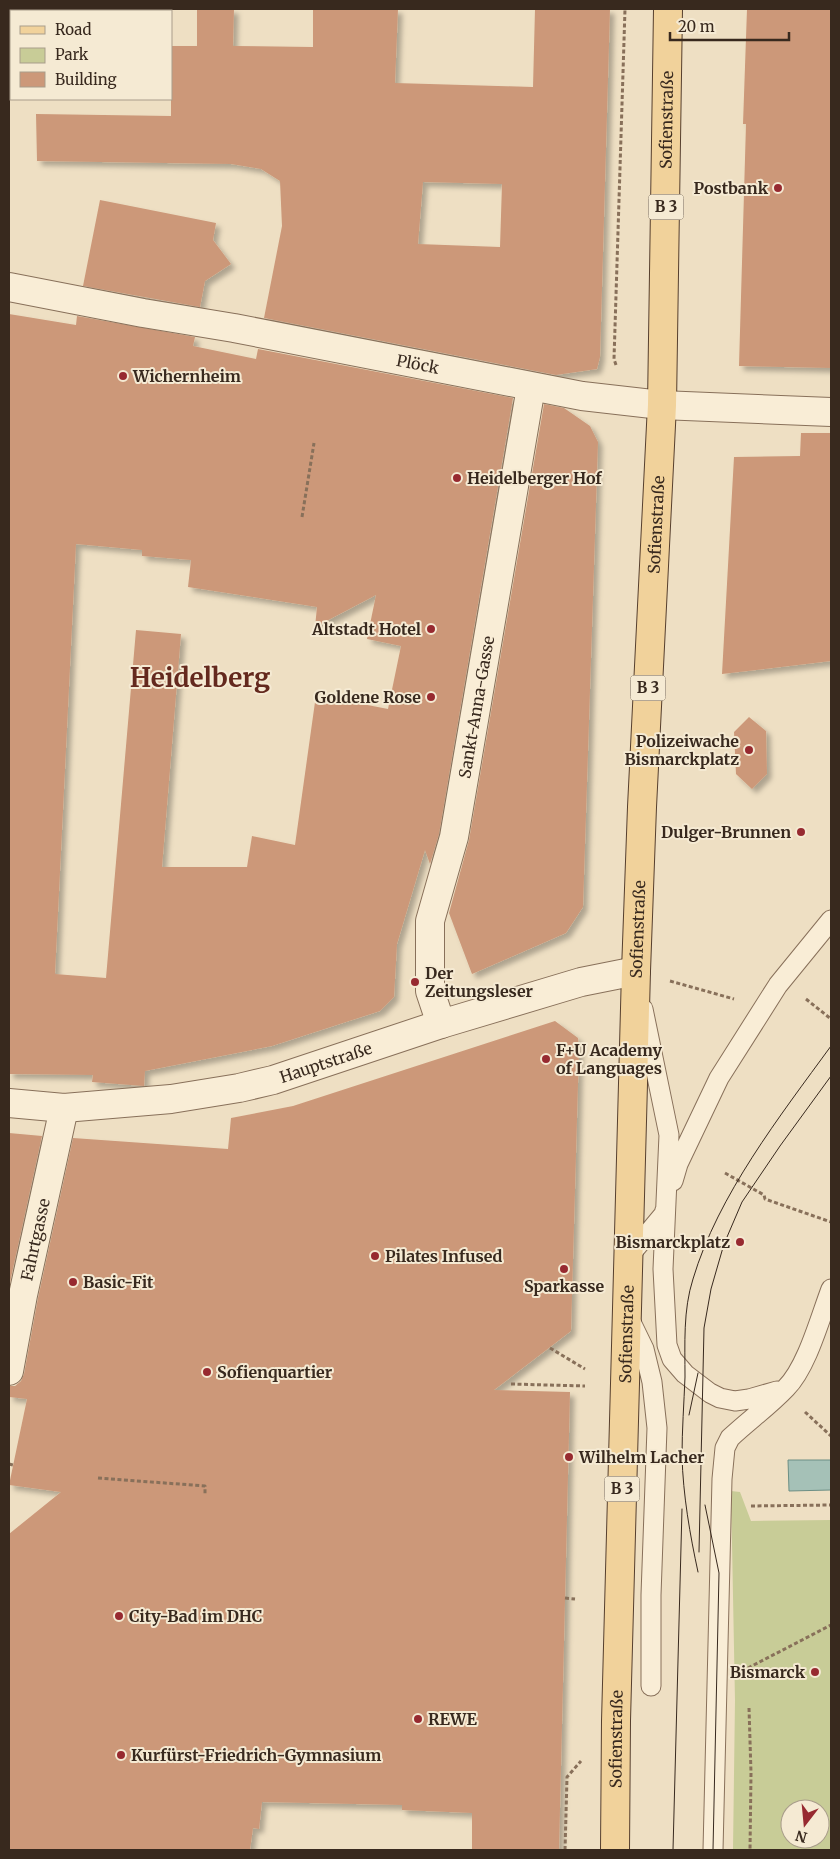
<svg xmlns="http://www.w3.org/2000/svg" width="840" height="1859" font-family="Merriweather,serif">
<style>
.green{fill:#c8cc97;fill-rule:evenodd}
.water{fill:#a5c1b7;stroke:#6c8f85}
.building{fill:#cc9879;fill-rule:evenodd;filter:url(#shadow)}
.lines{fill:none;stroke-linecap:round;stroke-linejoin:round}
.lane-casing{stroke:#88705a;stroke-width:21}
.street-casing{stroke:#88705a;stroke-width:30}
.primary-casing{stroke:#563f2e;stroke-width:30}
.path{stroke:#88705a;stroke-width:3;stroke-dasharray:4 2.5;stroke-linecap:butt}
.lane{stroke:#f9edd6;stroke-width:19}
.street{stroke:#f9edd6;stroke-width:28}
.primary{stroke:#f1d29b;stroke-width:28}
.tram{stroke:#38291e;stroke-width:1}
.poi-dot{fill:#972a30;stroke:#f5ead3;stroke-width:2}
.labels{text-anchor:middle;stroke-width:4;stroke-linejoin:round;paint-order:stroke}
.shield{fill:#f5ead3;stroke:#716354;stroke-width:1}
.shield-label{font-size:15px;font-weight:bold;fill:#38291e}
.street-label{font-size:16px;fill:#38291e;stroke:#f5ead3}
.poi-label{font-size:16px;font-weight:bold;fill:#38291e;stroke:#f5ead3;text-anchor:start}
.town-label{font-size:26px;font-weight:bold;fill:#64291e;stroke:#f5ead3}
</style>
<defs>
<filter id="shadow"><feDropShadow dx="4.5" dy="4.5" stdDeviation="2.5" flood-color="#0004"/></filter>
</defs>
<rect width="100%" height="100%" fill="#eedfc3"/>
<path class="green" d="M731,1491l9,1 11,29 80,-1v330h-98l2,-150zM790,1809h30v30h-30z"/>
<path class="water" d="M788,1460h43v30l-42,1z"/>
<path class="building" d="M197,9h37l-1,37 80,1v-38h85l-3,74 138,4 2,-78h75l-10,348 -3,12 -41,6 -292,-57 18,-92 -2,-45 -19,-12 -30,-5 -194,-3 -1,-47 135,2v-70h26zM423,182l79,2 -2,63 -82,-3z
M747,9h84v359l-92,-2 7,-242h-3z
M100,200l116,23 -3,17 18,24 -26,17 -5,26 -117,-21z
M9,314l67,11 1,-9 118,21 -2,9 63,13 2,-10 255,49 -74,436 -9,30 -5,-14 -28,94 -3,53 -14,14 -108,35 -127,25 -1,15 -52,-4 1,-7 -84,-1zM76,544l66,6v6l49,4 -3,27 129,20 -2,20 61,-32 -9,44 34,7 -13,63 -72,-14 -21,150 -43,-9 -5,31h-85l19,-233 -45,-4 -30,348 -51,-4z
M544,404l20,4 26,18 8,16 -15,465 -17,26 -94,41 -23,-61 20,-73z
M801,433h30v228l-109,13 12,-217 66,-1z
M749,717l17,14 1,43 -15,15 -16,-15 -2,-42z
M555,1021l23,17 1,10 -8,283 -77,59 76,2 -11,458h-87v-37l-70,-3v-5l-140,-3 -3,27 -6,-1 -3,22h-241v-316l52,-42 -52,-7 18,-86 -18,-2v-11h6l6,-5 3,-7 14,-76 35,-160 155,11 3,-31 62,-12z
M9,1133l33,3 -33,151z"/>
<g class="lines">
<defs>
<path id="lane" d="M643,1009l26,126 -6,134 4,76 5,14 13,15 25,19 10,5 15,3 14,-2 28,-8
M673,1181l5,-17 41,-86 59,-93 53,-65
M629,1256l35,-42 1,-4
M628,1316l16,33 8,33 5,46 -6,167v91
M713,1850l9,-371 3,-31 5,-10c18,-17 39,-32 56,-50 21,-21 34,-70 45,-99"/>
<g id="street">
<path id="s1" d="M9,287l134,26 91,15 348,68 79,9 170,7"/>
<path id="s2" d="M441,1024l-11,-33v-70l24,-84 77,-450"/>
<path id="s3" d="M9,1103l55,5 107,-9 68,-11 34,-8 168,-56 140,-42 55,-11"/>
<path id="s4" d="M9,1371l14,-76 41,-187"/>
</g>
<g id="primary">
<path id="s5" d="M615,1850l1,-129 20,-750 6,-164 20,-402 6,-396"/>
</g>
</defs>
<use href="#lane" class="lane-casing"/>
<use href="#street" class="street-casing"/>
<use href="#primary" class="primary-casing"/>
<path class="path" d="M616,365l-2,-6 11,-350
M302,517l12,-74
M670,981l64,18
M806,999l25,20
M725,1173l39,22 1,4 66,23
M550,1348l35,21
M511,1384l74,2
M805,1412l26,24
M9,1464l4,1
M98,1478l107,8v8
M751,1506l80,-1
M565,1598l10,1
M748,1668l83,-43
M749,1708l2,65 -1,77
M565,1850l2,-73 14,-16"/>
<use href="#lane" class="lane"/>
<use href="#street" class="street"/>
<use href="#primary" class="primary"/>
<path class="tram" d="M689,1415l9,-42
M705,1505l14,68 -6,277
M699,1552l5,-224 7,-39 13,-45 18,-42 38,-56 51,-70
M698,1572c-8,-37 -15,-77 -16,-116 0,-26 2,-53 3,-79 0,-33 -2,-67 8,-98 25,-84 87,-163 138,-233
M673,1850l9,-341"/>
</g>
<g class="poi-dot">
<circle cx="778" cy="188" r="5"/>
<circle cx="123" cy="376" r="5"/>
<circle cx="457" cy="478" r="5"/>
<circle cx="431" cy="629" r="5"/>
<circle cx="431" cy="697" r="5"/>
<circle cx="749" cy="750" r="5"/>
<circle cx="801" cy="832" r="5"/>
<circle cx="415" cy="982" r="5"/>
<circle cx="546" cy="1059" r="5"/>
<circle cx="740" cy="1242" r="5"/>
<circle cx="375" cy="1256" r="5"/>
<circle cx="564" cy="1269" r="5"/>
<circle cx="73" cy="1282" r="5"/>
<circle cx="207" cy="1372" r="5"/>
<circle cx="569" cy="1457" r="5"/>
<circle cx="119" cy="1616" r="5"/>
<circle cx="815" cy="1672" r="5"/>
<circle cx="418" cy="1719" r="5"/>
<circle cx="121" cy="1755" r="5"/>
</g>
<g class="labels">
<g class="shield">
<rect x="648.5" y="194.5" width="35" height="25" rx="4"/>
<rect x="630.5" y="675.5" width="35" height="25" rx="4"/>
<rect x="604.5" y="1476.5" width="35" height="25" rx="4"/>
</g>
<g class="shield-label">
<text x="666" y="212">B 3</text>
<text x="648" y="693">B 3</text>
<text x="622" y="1494">B 3</text>
</g>
<g class="street-label">
<text dy="6" stroke="none"><textPath href="#s5" startOffset="1731">Sofienstraße</textPath></text>
<text dy="6" stroke="none"><textPath href="#s1" startOffset="416">Plöck</textPath></text>
<text dy="6" stroke="none"><textPath href="#s5" startOffset="1326">Sofienstraße</textPath></text>
<text dy="6" stroke="none"><textPath href="#s2" startOffset="324">Sankt-Anna-Gasse</textPath></text>
<text dy="6" stroke="none"><textPath href="#s5" startOffset="921">Sofienstraße</textPath></text>
<text dy="6" stroke="none"><textPath href="#s3" startOffset="322">Hauptstraße</textPath></text>
<text dy="6" stroke="none"><textPath href="#s4" startOffset="134">Fahrtgasse</textPath></text>
<text dy="6" stroke="none"><textPath href="#s5" startOffset="516">Sofienstraße</textPath></text>
<text dy="6" stroke="none"><textPath href="#s5" startOffset="111">Sofienstraße</textPath></text>
</g>
<g class="poi-label">
<text x="768" y="194" text-anchor="end">Postbank</text>
<text x="133" y="382">Wichernheim</text>
<text x="467" y="484">Heidelberger Hof</text>
<text x="421" y="635" text-anchor="end">Altstadt Hotel</text>
<text x="421" y="703" text-anchor="end">Goldene Rose</text>
<text x="739" y="747" text-anchor="end">Polizeiwache<tspan x="739" dy="18">Bismarckplatz</tspan></text>
<text x="791" y="838" text-anchor="end">Dulger-Brunnen</text>
<text x="425" y="979">Der<tspan x="425" dy="18">Zeitungsleser</tspan></text>
<text x="556" y="1056">F+U Academy<tspan x="556" dy="18">of Languages</tspan></text>
<text x="730" y="1248" text-anchor="end">Bismarckplatz</text>
<text x="385" y="1262">Pilates Infused</text>
<text x="83" y="1288">Basic-Fit</text>
<text x="564" y="1292" text-anchor="middle">Sparkasse</text>
<text x="217" y="1378">Sofienquartier</text>
<text x="579" y="1463">Wilhelm Lacher</text>
<text x="129" y="1622">City-Bad im DHC</text>
<text x="805" y="1678" text-anchor="end">Bismarck</text>
<text x="428" y="1725">REWE</text>
<text x="131" y="1761">Kurfürst-Friedrich-Gymnasium</text>
</g>
<g class="town-label">
<text x="200" y="687">Heidelberg</text>
</g>
</g>
<rect width="840" height="1859" fill="none" stroke="#38291e" stroke-width="20"/>
<rect x="10" y="10" width="162" height="90" fill="#f5ead3" stroke="#a99d8b"/>
<rect x="20" y="26" width="25" height="8" fill="#f1d29b" stroke="#a99d8b"/>
<text x="55" y="35" font-size="15" fill="#38291e">Road</text>
<rect x="20" y="48" width="25" height="15" fill="#c8cc97" stroke="#a99d8b"/>
<text x="55" y="60" font-size="15" fill="#38291e">Park</text>
<rect x="20" y="72" width="25" height="15" fill="#cc9879" stroke="#a99d8b"/>
<text x="55" y="85" font-size="15" fill="#38291e">Building</text>
<g transform="translate(805 1824) rotate(196)"><circle r="24" fill="#f5ead3" stroke="#a99d8b"/>
<path d="M0-4L9 19L0 12L-9 19Z" fill="#972a30"/>
<text y="-8" font-size="14" font-weight="bold" text-anchor="middle" fill="#38291e">N</text>
</g>
<path d="M670 32v8h119v-8" fill="none" stroke="#38291e" stroke-width="2.5"/>
<text x="678" y="32" font-size="15" fill="#38291e" stroke="#f5ead3" stroke-width="4" paint-order="stroke">20 m</text>
</svg>
